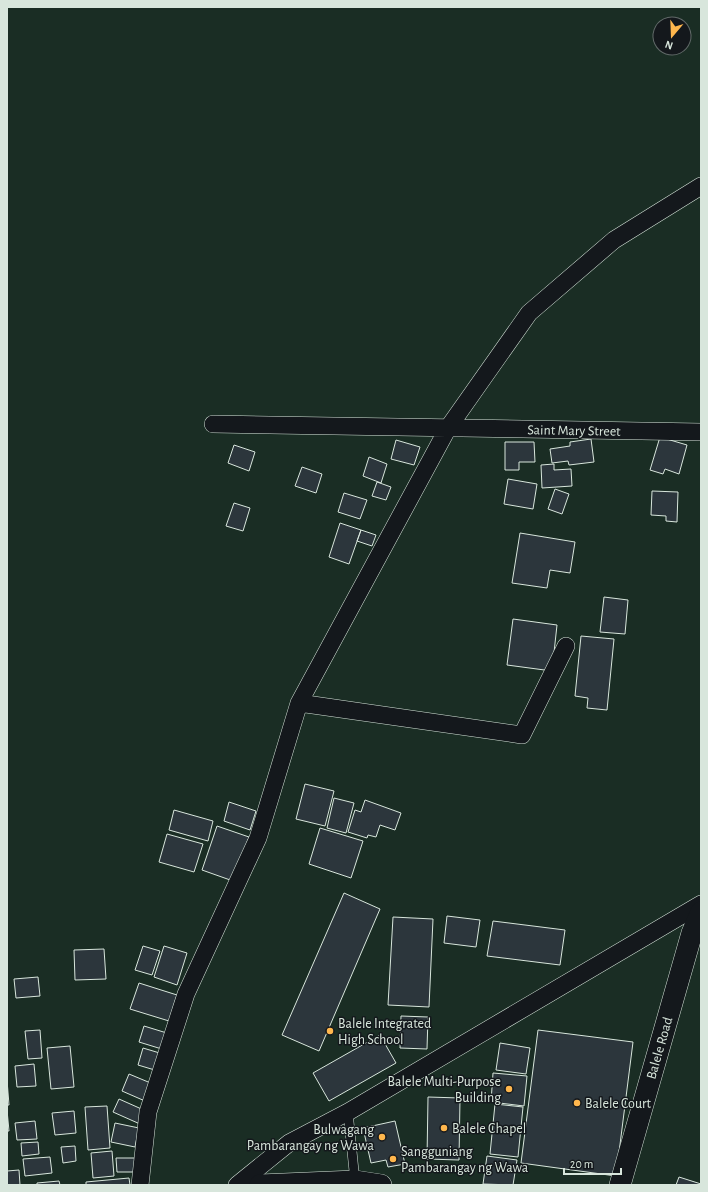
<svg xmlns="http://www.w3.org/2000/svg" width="708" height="1192" font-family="'Alegreya Sans',sans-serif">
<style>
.green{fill:#1a2d24;stroke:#939e99;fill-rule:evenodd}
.building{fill:#2c363c;stroke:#d8e6dc}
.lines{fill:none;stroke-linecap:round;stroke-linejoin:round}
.service-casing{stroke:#d8e6dc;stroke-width:10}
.minor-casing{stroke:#d8e6dc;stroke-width:18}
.tertiary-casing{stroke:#d8e6dc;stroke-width:22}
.service{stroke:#14181c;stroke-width:9}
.minor{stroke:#14181c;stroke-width:17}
.tertiary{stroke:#14181c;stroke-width:21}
.poi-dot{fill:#ffb74d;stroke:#14181c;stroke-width:1.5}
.labels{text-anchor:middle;stroke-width:3;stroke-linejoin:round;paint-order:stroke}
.street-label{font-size:14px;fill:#d8e6dc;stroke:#14181c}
.poi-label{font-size:14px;fill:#d8e6dc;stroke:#14181c;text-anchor:start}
</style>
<rect width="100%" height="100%" fill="#14181c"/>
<path class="green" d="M7,7h694v1178h-694zM660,24h24v24h-24z"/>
<path class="building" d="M660,437l27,8 -8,29 -14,-5 -2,5 -13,-4z
M591,439l3,23 -25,3 -1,-4 -16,2 -2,-14 20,-3v-4z
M396,440l24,7 -6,18 -23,-6z
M505,442h29l1,20h-16v8h-14z
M234,445l21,7 -6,19 -21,-8z
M369,457l18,7 -6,19 -18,-7z
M554,464v6l17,-1 1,17 -30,2 -1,-23z
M302,467l20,7 -6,19 -21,-7z
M508,479l29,5 -4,25 -29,-5z
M377,482l14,5 -5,13 -14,-4z
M555,489l14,5 -7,20 -14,-5z
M652,491l26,1 -1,30 -11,-1v-5l-15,-1z
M344,493l23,7 -7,19 -22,-7z
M234,503l16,5 -7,23 -17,-5z
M340,523l21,7 -12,34 -20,-7z
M361,530l15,5 -4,11 -15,-5z
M520,533l55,9 -5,31 -20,-3 -3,18 -35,-5z
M604,597l24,3 -3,34 -25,-2z
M513,619l44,6 -5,46 -45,-6z
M581,636l33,3 -7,71 -20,-2 1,-10 -13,-2z
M305,784l29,7 -9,35 -29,-7z
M334,798l20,5 -8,30 -19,-5z
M365,800l36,13 -6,17 -15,-5 -4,12 -8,-2 -1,3 -19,-6 7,-22 6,2z
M229,802l27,9 -6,19 -26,-9z
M174,810l39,11 -5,20 -39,-11z
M217,826l32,11 -16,44 -31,-11z
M320,828l43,13 -12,37 -42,-14z
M167,834l36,10 -9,28 -35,-10z
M344,893l36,16 -61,142 -37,-16z
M447,916l33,4 -4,27 -32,-4z
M393,917l40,2 -4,88 -41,-2z
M493,921l72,9 -5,35 -73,-9z
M143,946l17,5 -8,24 -17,-5z
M164,946l23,7 -10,32 -23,-8z
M104,949l2,30 -31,1 -1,-30z
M38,977l2,19 -24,2 -2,-19z
M139,983l38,12 -8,26 -39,-12z
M401,1016l27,1 -1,32 -27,-1z
M144,1026l26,8 -5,16 -26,-8z
M40,1030l2,28 -14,1 -3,-28z
M538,1030l95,12 -17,134 -95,-13z
M380,1035l16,28 -67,38 -16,-28z
M500,1043l30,5 -4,26 -30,-4z
M70,1046l4,41 -23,2 -4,-41z
M143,1048l20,6 -5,17 -20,-6z
M34,1064l2,22 -19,1 -2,-21z
M493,1073l34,3 -3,30 -33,-4z
M129,1074l24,10 -8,17 -23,-10z
M7,1080l2,25h-2z
M428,1097l32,1 -1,62 -32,-1z
M119,1099l27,12 -6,13 -27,-12z
M495,1104l28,3 -5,50 -28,-3z
M107,1106l3,42 -22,2 -3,-43z
M7,1110l2,21h-2z
M74,1111l2,22 -21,2 -3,-22z
M35,1121l2,18 -20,1 -2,-17z
M395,1121l10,43 -17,3 -2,-7 -15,3 -8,-35z
M115,1123l24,5 -4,19 -24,-5z
M38,1142l1,12 -17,2 -1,-13z
M75,1146l1,15 -13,2 -2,-16z
M112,1151l2,25 -21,2 -2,-25z
M487,1156l30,4 -4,25 -30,-1z
M50,1157l2,16 -27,3 -2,-17z
M116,1158h21v14h-20z
M19,1170l1,15h-13v-14z
M679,1177l22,7v1h-25z
M129,1178l1,7h-44v-3z
M59,1181l1,4h-23v-2z"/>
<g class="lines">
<defs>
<path id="service" d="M348,1112l7,69"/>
<path id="minor" d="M213,424l488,8
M299,703l223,32 44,-89
M140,1185l8,-73 38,-118 72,-156 41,-135 149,-275 81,-115 85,-73 87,-54
M237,1185l52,-42 59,-31 353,-208"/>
<path id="tertiary" d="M260,1185l95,-4 26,4
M620,1185l72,-252 9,-21"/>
</defs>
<use href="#service" class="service-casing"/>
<use href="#minor" class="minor-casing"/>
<use href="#tertiary" class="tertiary-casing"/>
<use href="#service" class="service"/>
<use href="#minor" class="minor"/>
<use href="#tertiary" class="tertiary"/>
</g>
<g class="poi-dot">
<circle cx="330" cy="1031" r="4"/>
<circle cx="509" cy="1089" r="4"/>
<circle cx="577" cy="1103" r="4"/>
<circle cx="444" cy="1128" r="4"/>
<circle cx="382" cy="1137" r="4"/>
<circle cx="393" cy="1159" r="4"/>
</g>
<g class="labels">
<g class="street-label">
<text transform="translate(574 430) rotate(1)" y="5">Saint Mary Street</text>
<text transform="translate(659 1048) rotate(-74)" y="5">Balele Road</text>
</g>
<g class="poi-label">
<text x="338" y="1028">Balele Integrated<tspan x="338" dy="16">High School</tspan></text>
<text x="501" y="1086" text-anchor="end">Balele Multi-Purpose<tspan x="501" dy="16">Building</tspan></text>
<text x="585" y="1108">Balele Court</text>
<text x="452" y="1133">Balele Chapel</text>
<text x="374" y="1134" text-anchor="end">Bulwagang<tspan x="374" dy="16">Pambarangay ng Wawa</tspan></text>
<text x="401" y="1156">Sangguniang<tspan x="401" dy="16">Pambarangay ng Wawa</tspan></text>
</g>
</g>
<rect width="708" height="1192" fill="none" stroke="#d8e6dc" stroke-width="16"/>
<g transform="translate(672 36) rotate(199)"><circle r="19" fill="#14181c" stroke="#626a69"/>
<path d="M0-3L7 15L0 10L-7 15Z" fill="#ffb74d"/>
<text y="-6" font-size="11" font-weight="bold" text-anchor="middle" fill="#d8e6dc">N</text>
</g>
<path d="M564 1168v6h57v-6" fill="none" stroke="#d8e6dc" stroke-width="2"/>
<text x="570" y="1168" font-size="12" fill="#d8e6dc" stroke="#14181c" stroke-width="3" paint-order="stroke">20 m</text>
</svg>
